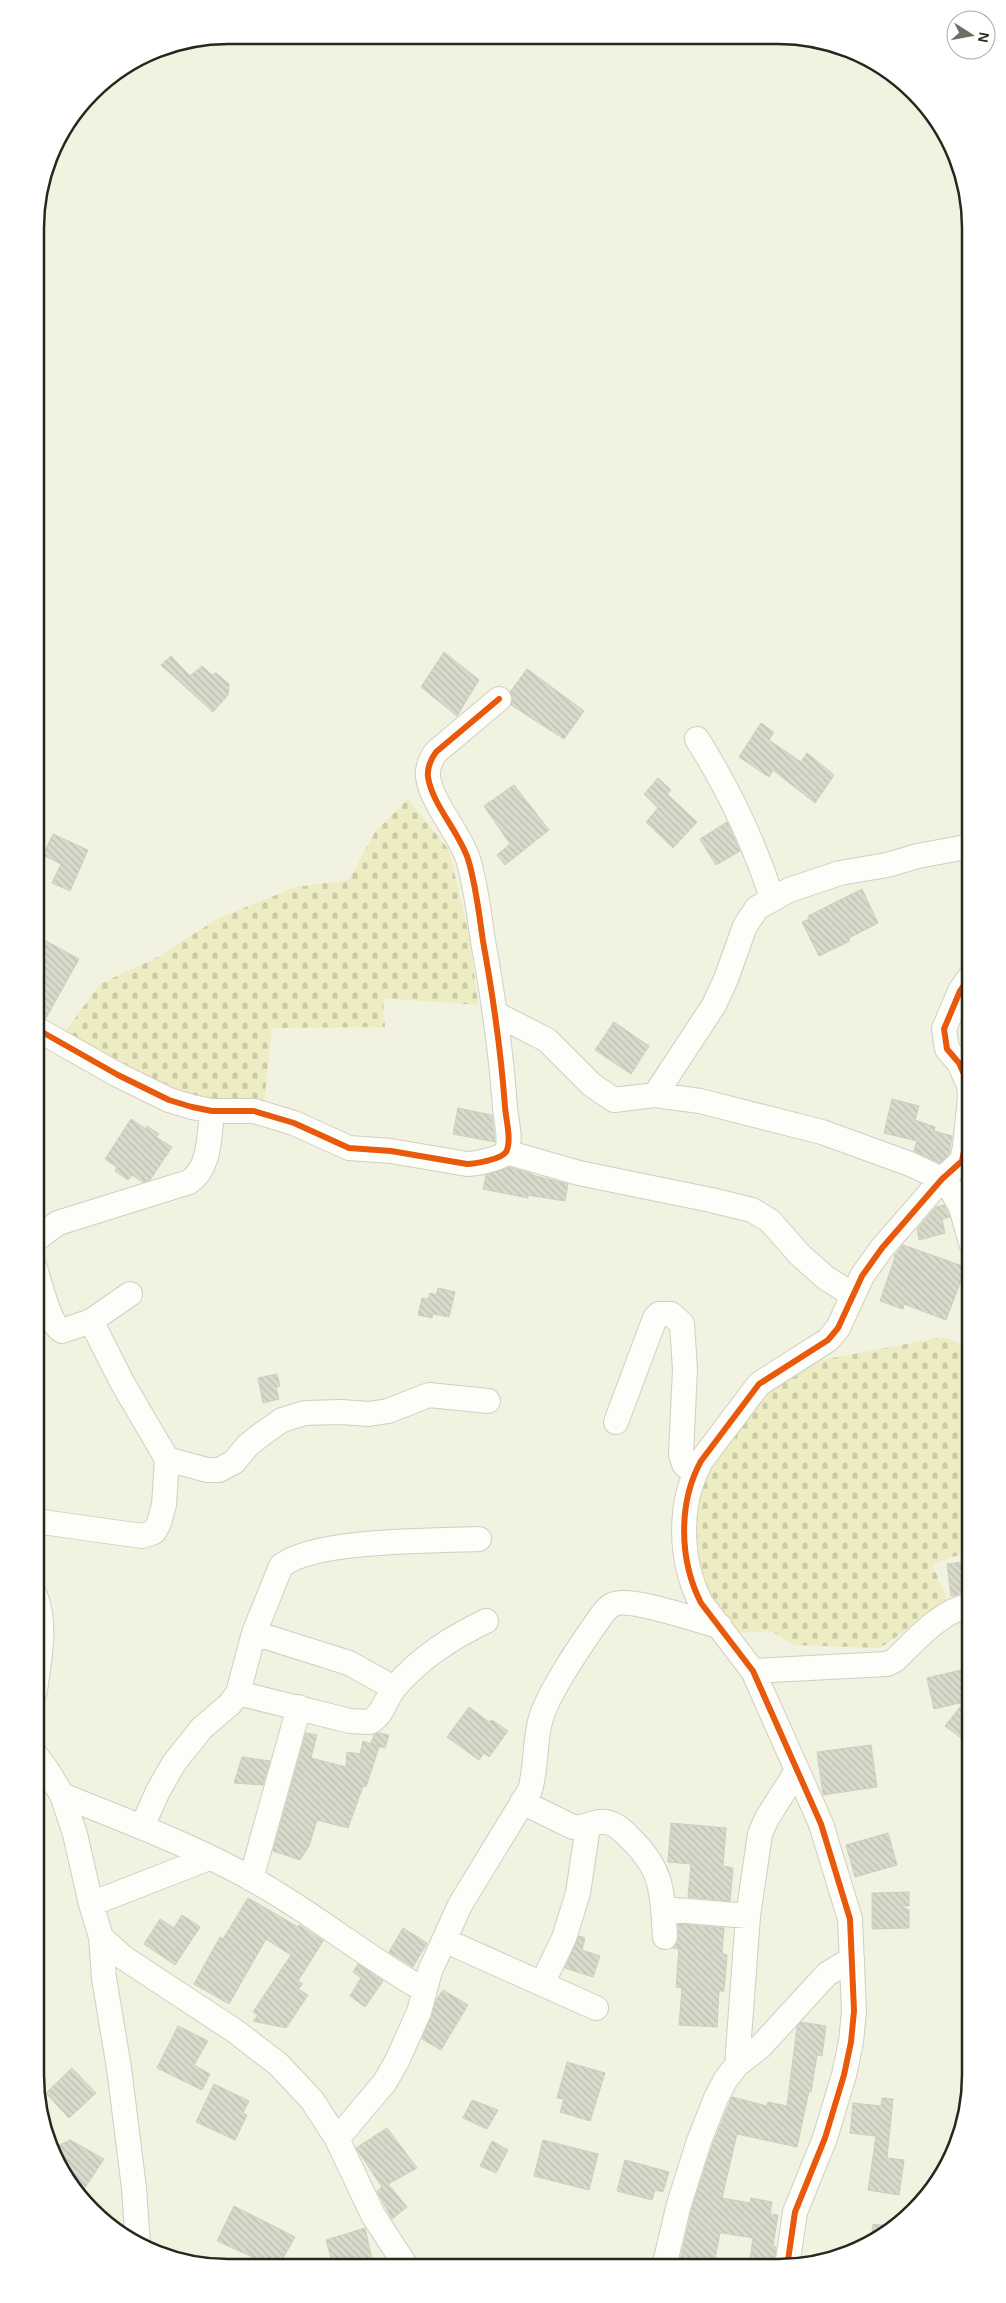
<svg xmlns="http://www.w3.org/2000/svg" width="1006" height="2303" font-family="Arial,sans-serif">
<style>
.cemetery{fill:url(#cemetery-stones)}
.building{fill:url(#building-back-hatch);stroke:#cecec0}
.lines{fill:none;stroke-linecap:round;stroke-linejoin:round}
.minor-casing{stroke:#cfcfc2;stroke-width:26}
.minor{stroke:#fdfdfa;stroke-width:24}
.cycleway-casing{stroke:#fff;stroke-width:9}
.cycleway{stroke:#e8590c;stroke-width:6}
.rim{fill:none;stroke:#27271c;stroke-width:2.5}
</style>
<defs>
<pattern id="cemetery-stones" width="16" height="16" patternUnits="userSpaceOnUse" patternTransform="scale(1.25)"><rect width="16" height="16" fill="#edecc3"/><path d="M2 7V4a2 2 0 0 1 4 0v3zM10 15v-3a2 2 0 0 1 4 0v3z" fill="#cbcaa7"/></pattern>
<pattern id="building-back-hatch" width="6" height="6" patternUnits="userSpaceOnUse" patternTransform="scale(1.25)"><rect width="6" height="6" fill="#dadacc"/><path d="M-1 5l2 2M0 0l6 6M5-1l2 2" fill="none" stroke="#bbbbaf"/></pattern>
</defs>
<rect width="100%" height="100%" fill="#f2f2e1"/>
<path class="cemetery" d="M408,799l41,51 21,89 8,66 -95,-7 2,29 -113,1 -8,76 -65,-1 -134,-71 35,-48 54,-25 65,-41 77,-31 53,-7 26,-48z
M943,1337l28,11v203l-39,13 16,37 -68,47 -85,-3 -24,-14 -42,2 -28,-33 -10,-69 7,-51 72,-92 52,-28z"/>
<path class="building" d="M444,652l35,28 -22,36 -36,-29z
M171,656l19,20 12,-10 10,9 4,-2 13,11 -1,11 -15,17 -52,-47z
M527,669l57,42 -20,28 -53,-34 2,-8 -3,-5z
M761,723l13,9 -5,8 32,22 6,-9 27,22 -19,28 -42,-33 -4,7 -30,-20z
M658,778l13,12 -4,4 30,28 -24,26 -27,-26 12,-14 -14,-14z
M514,785l35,45 -44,35 -8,-10 13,-11 -26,-38z
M727,822l13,29 -24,14 -16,-26z
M53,834l35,16 -18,41 -18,-8 9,-19 -18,-9z
M862,889l16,34 -29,15 1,3 -31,15 -17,-34 7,-3 -1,-3z
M35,935l44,24 -33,59 -11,-4z
M614,1022l35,24 -18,28 -36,-24z
M892,1099l27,7 -4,14 20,7 -1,4 18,5 -3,18 -9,9 -26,-12 3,-10 -33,-8z
M458,1108l34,7 3,27 -42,-8z
M131,1119l15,10 1,-3 12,8 -3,3 16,10 -22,33 -7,2 -11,-7 -4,5 -13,-9 2,-4 -12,-8z
M509,1167l23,7v1l36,9 -3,17 -37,-6v3l-45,-9 3,-14z
M944,1205l6,12 -8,2 3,14 -26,7 -2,-11 19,-22z
M903,1245l68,24v17l-11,-3 -14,37 -42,-16 -1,5 -23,-8 15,-44 -1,-1z
M438,1288l17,4 -6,25 -16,-3 -1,4 -14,-3 4,-17 6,1 2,-6 6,2z
M277,1374l3,12 -4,1 3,12 -16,4 -5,-25z
M971,1561v31l-20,4 -4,-32z
M961,1670l10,47v21l-7,-4 -3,4 -16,-12 19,-24 -30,7 -7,-31z
M469,1707l20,15 3,-2 16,11 -19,26 -5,-4 -5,7 -32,-23z
M306,1733l11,2 -6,23 35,9 1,-15 13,2 3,-13 16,6 -13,40 -3,-1 -15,42 -31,-8 -8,26 -9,14 -27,-9z
M379,1733l10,2 -4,13 -15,-4 5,-10z
M871,1745l6,42 -54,8 -6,-43z
M242,1757l28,4 -7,24 -29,-2z
M671,1823l55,5 -3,38 10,2 -3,33 -42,-4 3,-33 -23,-2z
M888,1833l9,32 -42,12 -9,-32z
M909,1892v14h-9l9,4v18l-37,1v-36z
M248,1898l50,29 1,-2 24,16 -25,40 5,3 -5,5 10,6 -22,33 -33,-7 5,-6 -5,-3 38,-57 -25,-16 -37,65 -35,-20 26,-47 3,2z
M182,1915l18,12 -25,38 -31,-21 16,-25 14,9z
M678,1924l46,4 -2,25 5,2 -3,36h-5l-2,36 -38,-2 3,-37 -6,-1 3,-38 -6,-1 6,-11z
M403,1928l24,15 -14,24 -24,-15z
M579,1936l6,2 -3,12 18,6 -7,21 -28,-9z
M358,1964l25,17 -18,26 -15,-11 11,-18 -8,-6z
M443,1990l25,15 -27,45 -19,-11 14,-39z
M801,2022l25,4 -4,30 -5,-1 -6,37 -2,-1 -12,56 -60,-13 -15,64 28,5 1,-5 21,4 -2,12 8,1 -5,31 3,1 -2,21h-25l4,-30 -30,-5h-3l-7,35 -33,-7 12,-53 20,-62 17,-42 3,-7 35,9 1,-4 19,4 10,-79z
M178,2026l30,15 -14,24 16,9 -8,16 -45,-22z
M567,2062l38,11 -15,48 -30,-9 4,-13 -7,-1z
M72,2068l24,25 -27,25 -23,-25z
M214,2084l35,17 -6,12 4,2 -12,25 -39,-18z
M882,2098l11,1 -6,59 17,2 -5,35 -31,-5 8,-54 -26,-3 3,-30 28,3z
M472,2100l26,10 -11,19 -24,-11z
M387,2128l30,40 -29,16 19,23 -15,12 -15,-28 5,-4 -26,-39z
M70,2140l34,19 -24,36 -19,-23 -10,-23z
M543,2140l55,14 -9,36 -55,-14z
M492,2141l16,9 -12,23 -16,-7z
M625,2160l44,12 -6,20 -8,-2 -3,10 -35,-9z
M234,2206l61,31 -16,28h-9l-53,-24z
M873,2224l22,3 -10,9 -14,6z
M365,2228l7,31 -10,3 1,3h-30l-7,-25z"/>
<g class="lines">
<defs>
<path id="minor" d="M697,739c31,49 57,104 75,159
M496,1014l51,26 45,45 22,15 41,-5 45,6 122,31 88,32 32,15 7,7 12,21 10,36
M35,1028l83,47 51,25 23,7 20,4h42l40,12 55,25 42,3 76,13c7,0 35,-5 39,-12 6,-11 0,-32 -1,-45 -4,-56 -12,-111 -22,-166 -4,-27 -7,-56 -15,-82 -9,-27 -36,-55 -40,-82 -1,-9 3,-18 8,-25l63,-53
M655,1095l59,-90 12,-26 19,-53 12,-18 32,-18 51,-17 47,-8 31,-9 53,-10
M506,1152l73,21 132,27 41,10 18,11 30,34 26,23 27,17
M35,1240l23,-17 131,-41c22,-15 20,-47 23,-71
M35,1268c5,15 14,56 27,63l29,-10 39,-27
M616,1422l39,-104 4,-4h12l11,10 3,45 -4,85 3,10 10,9
M167,1459l40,11h12l15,-8 14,-17 17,-13 17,-12 23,-7 36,-1 28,2 19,-3 41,-16 59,6
M35,1521l107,15 12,-4 5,-9 5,-18 3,-46 -44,-75 -32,-63
M254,1633l95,30 45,25
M753,1671l134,-7 8,-4c22,-21 45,-49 76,-55
M35,1691c4,-32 12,-66 0,-96
M238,1693l112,28 20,1c13,-7 16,-24 25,-35 26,-30 56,-49 91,-66
M35,1754l12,16 15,25 13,39 16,70 10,33 3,41 15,90 15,120 4,57
M62,1795c59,24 121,47 177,77 65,34 122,82 185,118
M522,1802l51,25c13,2 21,-7 33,-5 11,2 18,10 25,17 33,32 31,54 34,98
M142,1827l16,-36 16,-28 28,-35 28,-24 8,-11 16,-60 27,-67c33,-27 153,-25 198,-27
M251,1879l48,-172
M91,1904l118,-46
M663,1909l85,7
M101,1937l23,21 111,73 43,33 34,36 25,39 36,76 33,51
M444,1940l152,68
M542,1984l22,-46 14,-45 10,-67
M737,2065l11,-149 12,-82 7,-16 30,-47
M337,2139l48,-57 12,-21 22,-49 11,-41 30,-66 70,-115c7,-24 4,-49 11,-72 9,-29 42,-76 60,-102 3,-4 7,-9 11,-11 17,-10 87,17 108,21
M664,2267l15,-63 20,-63 17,-43 10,-19 11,-14 24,-19 66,-72 25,-15
M787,2267l8,-55 30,-74 19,-63 7,-33 3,-31 -4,-92 -29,-95 -68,-153 -52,-68c-22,-43 -23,-100 0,-142l58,-77 69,-44 10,-12 24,-52 20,-28 60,-69 20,-18 3,-15 5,-49 -1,-12 -10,-22 -12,-14 -3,-20 16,-38 11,-16"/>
</defs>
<use href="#minor" class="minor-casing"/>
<use href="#minor" class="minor"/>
<defs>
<path id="cycleway" d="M35,1028l83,47 51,25 23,7 20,4h42l40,12 55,25 42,3 76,13c7,0 35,-5 39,-12 6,-11 0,-32 -1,-45 -4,-56 -12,-111 -22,-166 -4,-27 -7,-56 -15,-82 -9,-27 -36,-55 -40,-82 -1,-9 3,-18 8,-25l63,-53
M787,2267l8,-55 30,-74 19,-63 7,-33 3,-31 -4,-92 -29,-95 -68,-153 -52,-68c-22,-43 -23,-100 0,-142l58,-77 69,-44 10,-12 24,-52 20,-28 60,-69 20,-18 3,-15 5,-49 -1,-12 -10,-22 -12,-14 -3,-20 16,-38 11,-16"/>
</defs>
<use href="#cycleway" class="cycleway-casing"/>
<use href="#cycleway" class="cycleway"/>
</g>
<path d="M0 0H1006V2303H0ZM228 44H778A184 184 0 0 1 962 228V2075A184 184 0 0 1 778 2259H228A184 184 0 0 1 44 2075V228A184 184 0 0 1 228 44Z" fill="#fff" fill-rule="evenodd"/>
<path class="rim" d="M228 44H778A184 184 0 0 1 962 228V2075A184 184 0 0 1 778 2259H228A184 184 0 0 1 44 2075V228A184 184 0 0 1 228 44Z"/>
<g transform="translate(971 35) rotate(101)"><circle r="24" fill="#ffffff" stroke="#a9a9a4"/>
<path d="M0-4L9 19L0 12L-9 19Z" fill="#6e6e61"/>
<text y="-8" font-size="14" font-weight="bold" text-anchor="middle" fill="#27271c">N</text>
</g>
</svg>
